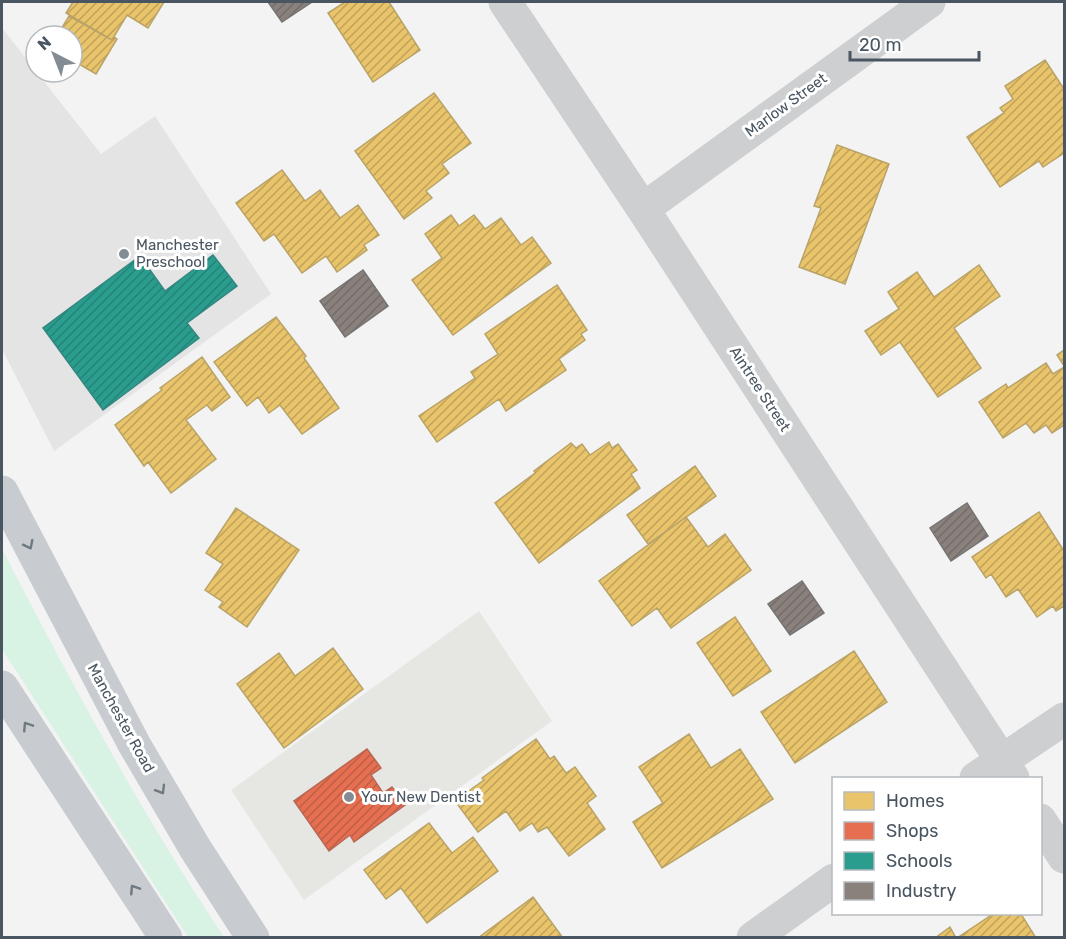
<svg xmlns="http://www.w3.org/2000/svg" width="1066" height="939" font-family="Rubik,sans-serif">
<style>
.commercial{fill:#e6e6e2}
.education{fill:#e5e4e5}
.green{fill:#d8f2e3}
.homes{fill:url(#homes-hatch);stroke:#b9a367;stroke-width:1.5}
.shops{fill:url(#shops-hatch);stroke:#b86756;stroke-width:1.5}
.schools{fill:url(#schools-hatch);stroke:#338781;stroke-width:1.5}
.industry{fill:url(#industry-hatch);stroke:#767474;stroke-width:1.5}
.lines{fill:none;stroke-linecap:round;stroke-linejoin:round}
.minor{stroke:#cdcfd1;stroke-width:33}
.major{stroke:#c8ccd0;stroke-width:33}
.oneway{stroke:#6f7982}
.poi-dot{fill:#848c93;stroke:#fff;stroke-width:2}
.labels{text-anchor:middle;stroke-width:6;stroke-linejoin:round;paint-order:stroke}
.street-label{font-size:15px;fill:#495560;stroke:#fff}
.poi-label{font-size:15px;fill:#495560;stroke:#fff;text-anchor:start}
</style>
<defs>
<pattern id="homes-hatch" width="6" height="6" patternUnits="userSpaceOnUse" patternTransform="scale(1.5)"><rect width="6" height="6" fill="#e9c46a"/><path d="M-1 1l2-2M0 6l6-6M5 7l2-2" fill="none" stroke="#bfa25b"/></pattern>
<pattern id="shops-hatch" width="6" height="6" patternUnits="userSpaceOnUse" patternTransform="scale(1.5)"><rect width="6" height="6" fill="#e76f51"/><path d="M-1 1l2-2M0 6l6-6M5 7l2-2" fill="none" stroke="#bd5e47"/></pattern>
<pattern id="schools-hatch" width="6" height="6" patternUnits="userSpaceOnUse" patternTransform="scale(1.5)"><rect width="6" height="6" fill="#2a9d8f"/><path d="M-1 1l2-2M0 6l6-6M5 7l2-2" fill="none" stroke="#268378"/></pattern>
<pattern id="industry-hatch" width="6" height="6" patternUnits="userSpaceOnUse" patternTransform="scale(1.5)"><rect width="6" height="6" fill="#8a817c"/><path d="M-1 1l2-2M0 6l6-6M5 7l2-2" fill="none" stroke="#736c69"/></pattern>
</defs>
<rect width="100%" height="100%" fill="#f3f3f3"/>
<path class="commercial" d="M479,611l73,110 -248,179 -73,-110z"/>
<path class="education" d="M2,28l99,126 54,-38 116,178 -217,157 -52,-102z"/>
<path class="green" d="M2,549c68,132 139,264 222,388h-36l-186,-288z"/>
<path class="homes" d="M73,2h91l-16,26 -21,-13 -15,25 -46,-27z
M345,2h44l31,48 -47,32 -45,-69z
M69,16l43,24 2,-3 3,2 -21,35 -24,-14v-24h-15z
M1045,60l19,29v64l-21,14 -4,-6 -39,26 -33,-50 37,-24 -4,-5 13,-9 -8,-13z
M434,93l37,50 -29,21 7,9 -23,18 6,7 -28,21 -49,-68z
M837,145l52,19 -44,120 -46,-17 22,-59 -7,-2z
M282,170l23,31 15,-11 20,28 18,-13 21,30 -15,10 3,5 -30,22 -11,-16 -24,17 -28,-39 -10,7 -28,-38z
M451,215l8,11 15,-11 11,14 16,-11 20,27 11,-8 19,26 -98,72 -41,-55 30,-22 -17,-24z
M979,265l21,31 -46,32 27,40 -43,29 -38,-55 -19,13 -16,-24 34,-22 -11,-17 29,-20 17,25z
M557,285l30,45 -6,4 4,6 -26,19 7,11 -60,41 -7,-12 -62,43 -18,-26 56,-38 -4,-6 27,-18 -13,-20z
M276,317l30,39 -2,2 35,50 -37,26 -22,-29 -11,8 -11,-16 -11,9 -33,-44z
M1064,350v16l-7,-11z
M202,357l28,40 -18,14 -5,-6 -21,15 30,39 -45,34 -23,-31 -4,4 -29,-41 47,-35 -2,-2z
M1046,363l7,11 11,-7v58l-12,8 -6,-8 -12,8 -8,-10 -23,15 -24,-36 27,-18 2,4z
M609,442l3,6 6,-4 19,26 -6,4 9,14 -101,75 -44,-60 40,-30 -1,-2 37,-28 5,5 6,-4 8,11z
M695,466l21,30 -68,48 -21,-29z
M236,508l63,42 -52,77 -28,-20 4,-5 -18,-12 18,-26 -17,-11z
M1039,512l25,39v55l-8,5 -3,-5 -16,11 -19,-28 -12,8 -15,-23 -5,4 -14,-21z
M686,517l22,30 17,-13 26,36 -80,58 -14,-20 -25,18 -33,-45z
M735,617l36,54 -38,25 -36,-53z
M333,648l30,41 -79,59 -47,-64 42,-31 16,23z
M854,651l33,51 -92,61 -34,-51z
M689,734l22,34 29,-19 33,50 -111,69 -29,-46 30,-19 -24,-36z
M536,739l14,20 4,-3 12,17 9,-6 21,29 -9,7 18,26 -36,27 -22,-29 -9,5 -6,-9 -12,8 -14,-20 -28,21 -23,-31 29,-21 -2,-2z
M429,823l23,30 21,-16 25,34 -71,52 -26,-35 -15,11 -22,-29z
M533,897l30,41h-85z
M993,914h28l15,24h-79z
M950,927l6,11h-21z"/>
<path class="shops" d="M367,749l14,19 -10,7 12,18 9,-6 13,18 -51,37 -4,-7 -21,16 -35,-50z"/>
<path class="schools" d="M213,255l24,31 -50,37 12,15 -96,72 -60,-82 97,-72 25,35z"/>
<path class="industry" d="M268,2h44l-30,20z
M363,270l25,36 -43,31 -25,-36z
M967,503l21,33 -37,25 -21,-33z
M802,581l22,32 -34,22 -22,-31z"/>
<g class="lines">
<path class="minor" d="M505,2l138,207 370,569
M643,209l286,-207
M976,778l88,-59
M1040,820l24,37
M753,938l81,-58"/>
<path class="major" d="M2,492l132,252 61,104 58,90
M2,687l164,251"/>
</g>
<defs><path id="oneway-chevron" d="M-2-3.5L2.5 0L-2 3.5" fill="none" stroke-width="1.6" stroke-linecap="round" stroke-linejoin="round" transform="scale(1.5)"/></defs>
<g class="oneway">
<use href="#oneway-chevron" transform="translate(29 545) rotate(63)"/>
<use href="#oneway-chevron" transform="translate(27 726) rotate(-123)"/>
<use href="#oneway-chevron" transform="translate(161 790) rotate(59)"/>
<use href="#oneway-chevron" transform="translate(134 889) rotate(-123)"/>
</g>
<g class="poi-dot">
<circle cx="124" cy="254" r="6"/>
<circle cx="349" cy="797" r="6"/>
</g>
<g class="labels">
<g class="street-label">
<text transform="translate(786 105) rotate(-36)" y="5">Marlow Street</text>
<text transform="translate(760 389) rotate(57)" y="5">Aintree Street</text>
<text transform="translate(121 718) rotate(61)" y="5">Manchester Road</text>
</g>
<g class="poi-label">
<text x="136" y="250">Manchester<tspan x="136" dy="17">Preschool</tspan></text>
<text x="361" y="802">Your New Dentist</text>
</g>
</g>
<rect width="1066" height="939" fill="none" stroke="#495560" stroke-width="6"/>
<rect x="832" y="777" width="210" height="138" fill="#ffffff" stroke="#b6bbbf" stroke-width="1.5"/>
<rect x="844" y="792" width="30" height="18" fill="#e9c46a" stroke="#b6bbbf" stroke-width="1.5"/>
<text x="886" y="807" font-size="18" fill="#495560">Homes</text>
<rect x="844" y="822" width="30" height="18" fill="#e76f51" stroke="#b6bbbf" stroke-width="1.5"/>
<text x="886" y="837" font-size="18" fill="#495560">Shops</text>
<rect x="844" y="852" width="30" height="18" fill="#2a9d8f" stroke="#b6bbbf" stroke-width="1.5"/>
<text x="886" y="867" font-size="18" fill="#495560">Schools</text>
<rect x="844" y="882" width="30" height="18" fill="#8a817c" stroke="#b6bbbf" stroke-width="1.5"/>
<text x="886" y="897" font-size="18" fill="#495560">Industry</text>
<g transform="translate(54 54) rotate(318)"><circle r="28" fill="#ffffff" stroke="#b6bbbf" stroke-width="1.5"/>
<path d="M0-4.5L10 22L0 15L-10 22Z" fill="#848c93"/>
<text y="-9" font-size="16" font-weight="bold" text-anchor="middle" fill="#495560">N</text>
</g>
<path d="M850 51v9h129v-9" fill="none" stroke="#495560" stroke-width="3"/>
<text x="859" y="51" font-size="18" fill="#495560" stroke="#ffffff" stroke-width="4.5" paint-order="stroke">20 m</text>
</svg>
